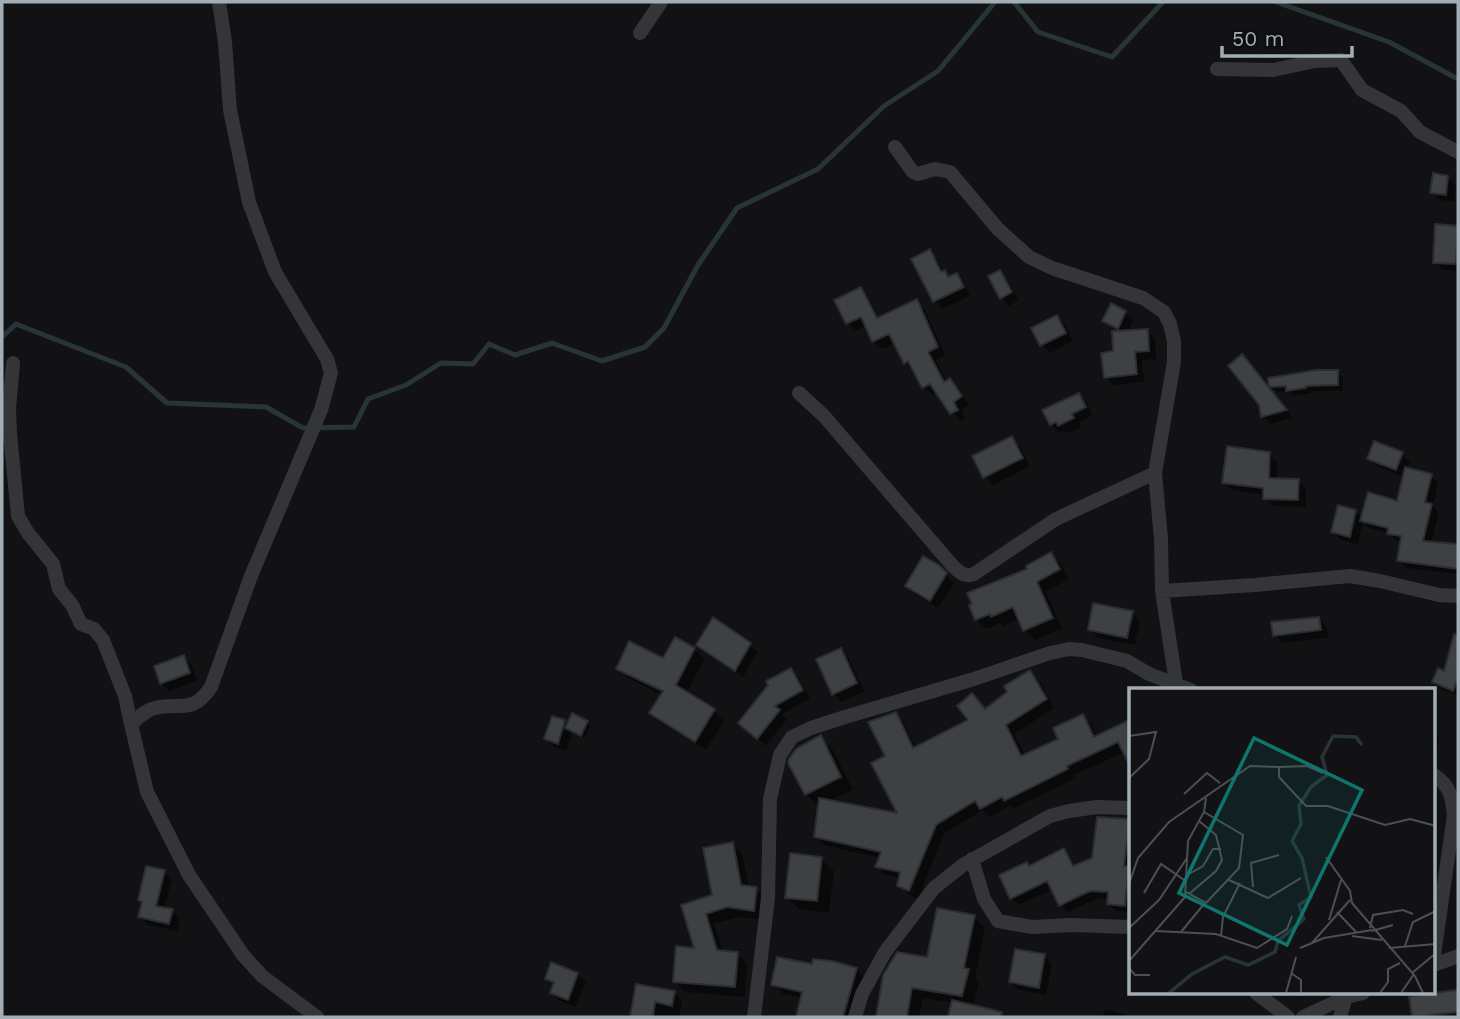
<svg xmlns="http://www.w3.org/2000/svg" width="1460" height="1019" font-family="'Work Sans',sans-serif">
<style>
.shadow{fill:#0007}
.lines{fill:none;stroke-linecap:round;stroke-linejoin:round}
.stream{stroke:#283538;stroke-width:5}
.building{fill:#3e4144;stroke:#2c2d30;stroke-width:2}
.minor{stroke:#333539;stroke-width:14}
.inset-river{fill:none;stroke:#283538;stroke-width:3.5}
.inset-road{fill:none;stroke:#4c5054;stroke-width:2}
.view{fill:#0f766e;fill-opacity:0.15;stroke:#0f766e;stroke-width:3.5}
.inset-edge{fill:none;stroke:#a3adb5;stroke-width:3.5}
</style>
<rect width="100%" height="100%" fill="#121214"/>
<path class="shadow" d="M1447,177l9,8 -2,17 -14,-2 -8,-8z
M1458,227v44l-15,-1 -8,-8z
M929,252l8,8 7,12 6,6 6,-3 8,8 6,13 -27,13 -8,-8z
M999,272l8,8 12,20 -10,6 -8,-9z
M860,289l8,8 11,21 38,-16 8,8 20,45 -10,5 12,22 3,-2 8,8 11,17 -8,5 4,8 -5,3 -22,-29 -6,3 -8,-8 -18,-24 -10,-20 -14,6 -8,-8 -7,-16 -11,6 -8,-8z
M1125,312l8,8 -5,12 19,-1 8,8 1,20 -14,1 2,22 -31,3 -8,-8 16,-44 -17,-13z
M1057,317l8,8 8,16 -23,12 -8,-8 -9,-16z
M1250,364l43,54 -23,6 -8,-8z
M1337,372l6,6v13h-32v2l-17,3 -4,-4h-13l-6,-6z
M1079,395l8,8 5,12 -13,7 2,5 -13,6 -4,-3 -5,2 -8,-8z
M1012,439l8,8 10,19 -37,19 -8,-8z
M1269,454l8,8v18l21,1 8,8v18l-33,-1 -8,-8v-3l-33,-5 -9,-8z
M1402,454l8,8 -3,7 24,7 7,7 -5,24 6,6 -8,30 27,2v29l-51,-6 -8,-8 3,-18 -5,-1 -8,-8 -20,-5 -6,-6 -5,22 -17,-4 -8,-8 22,-21 7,7 36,-14 7,-27 -27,-10 -9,-8z
M1051,555l10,9 8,15 -23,13 16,36 -27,12 -10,-10 -5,-12 -17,8 -3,-3 -14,6 -10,-10 53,-49z
M938,567l16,16 -16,25 -23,-14 -8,-8z
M1132,613l8,8 -5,24 -37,-7 -8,-8z
M1318,618l9,9 1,11 -45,5 -8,-8z
M714,619l44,33 -15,25 -37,-24 -8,-8z
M1452,647l6,2v47l-18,-8 -6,-6 11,-9z
M694,649l11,10 -19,34 28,18 10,10 -18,29 -45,-27 -10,-10 11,-18 -34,-17 -10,-10 46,-8z
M840,650l8,8 16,33 -22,11 -8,-8z
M184,657l8,8 5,16 -28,10 -8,-8z
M791,670l8,8 11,21 -28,15 5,5 -21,27 -18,-15z
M1030,673l9,8 15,27 -40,26 11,22 36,-16 22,-24 9,9 5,12 34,-15v37l-6,-7 -51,23 2,3 -62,30 -3,-3 -21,12 -7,-7 -39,23 -26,66 -10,-5 -9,-9 1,-7 -15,-3 -8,-9 3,-8 -56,-13 -9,-9 5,-28 -14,-14 14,-57 13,13 20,40 -24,11 71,14 -13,-58 8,-43 9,9 12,26 69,-38z
M553,718l15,7 19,-3 3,4 -5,12 -13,-6 -6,19 -12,-4 -8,-8z
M1434,732l6,6 -4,13h-2z
M1129,821l2,2v89l-15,-1 -8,-8 1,-4 -10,-1 -31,14 -7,-7 -8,-16 -34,16 -8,-7 19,-31 34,-17 12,17 17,-8z
M732,844l10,10 7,34 7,1 10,10 -2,21 -26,-3 -24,7 9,28 14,2 10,9 -2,34 -60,-5 -10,-10 22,-32 -14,-44 31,-10z
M821,859l13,12 -5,42 -30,-4 -12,-12z
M164,872l8,8 -8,29 8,2 8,8 -3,12 -29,-6 -8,-9 3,-13 -3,-3z
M974,917l11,11 -10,50 4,4 -6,25 15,3 7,7h-45l3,-14 -30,-5 -4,19h-42l8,-41 44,-17z
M1044,956l8,8 -6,31 -27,-5 -8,-8z
M552,964l26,10 8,8 -10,25 -16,-6 -8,-8 3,-7 -8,-8z
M813,966l43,3 10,10 -10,38h-58l5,-19 -20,-4 -10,-10z
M638,986l36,7 8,8 -3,16h-46z
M1458,992v25h-45l-2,-20z
M1105,1009l29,8h1h-32z"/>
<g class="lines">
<path class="stream" d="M1014,2l24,30 74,25 51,-55
M1276,2l113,40 69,37
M2,337l14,-13 110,43 41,36 99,4 37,21 51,-1 14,-28 38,-14 35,-22 32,1 16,-20 26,11 37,-12 50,18 43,-14 19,-19 34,-63 39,-57 81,-39 66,-63 54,-35 57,-69"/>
</g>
<path class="building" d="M1433,173l15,3 -2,19 -16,-2z
M1435,224l23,2 -2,38 -23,-1z
M930,249l11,23 4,-2 3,7 9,-4 7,14 -31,15 -22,-43z
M1000,270l12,22 -12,7 -12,-23z
M861,287l16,31 40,-19 21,48 -10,5 16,30 6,-4 12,18 -8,6 4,8 -8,4 -20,-30 -8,4 -14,-27 -4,3 -15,-30 -17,8 -11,-25 -15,7 -12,-24z
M1111,303l15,8 -8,18 -16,-8z
M1057,315l9,18 -26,13 -9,-18z
M1148,329l1,22 -14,1 2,22 -33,4 -3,-25 12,-2 -1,-20z
M1242,354l45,56 -26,7 -2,-12 -31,-39z
M1316,370h22v15l-32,1v2l-20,3v-5l-17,1 -1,-9z
M1079,393l7,14 -14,7 2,4 -16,8 -2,-4 -6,3 -8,-15z
M1012,436l11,22 -40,20 -11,-22z
M1374,441l29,11 -7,18 -29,-11z
M1227,446l43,6 -1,26 30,1 -1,21 -35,-1v-11l-41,-5z
M1405,467l27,7 -7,28 7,2 -9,37 35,3v25l-61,-8 4,-25 -14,-2 1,-6 -28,-7 8,-29 29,9z
M1338,505l18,5 -6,27 -19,-5z
M1051,552l9,17 -23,13 16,36 -30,13 -10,-24 -22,10 -1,-3 -15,6 -6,-15 3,-1 -5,-11 60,-24 -1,-3z
M923,556l16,9 8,8 -17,28 -25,-15z
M1093,603l40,8 -6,27 -39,-8z
M713,617l38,26 -16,28 -39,-26z
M1319,617l2,13 -48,6 -2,-14z
M1454,634l4,1v43l-5,13 -21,-9 6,-14 6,3z
M675,637l20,11 -19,37 39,24 -20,33 -46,-29 14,-22 -47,-22 13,-28 34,17z
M841,648l16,35 -25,12 -16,-36z
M184,655l6,18 -30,11 -6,-18z
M791,668l12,22 -28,16 5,4 -23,29 -19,-16 30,-38 -2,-4z
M1030,670l17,29 -41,26 15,31 37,-17 -5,-11 30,-14 11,23 37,-18v50l-13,-27 -51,24 1,3 -64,32 -2,-4 -22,12 -5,-8 -39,24 -27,66 -12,-5 3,-14 -25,-5 6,-15 -67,-15 5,-39 78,15 -26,-50 14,-7 -17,-34 28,-10 17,36 55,-28 -11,-14 15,-13 13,16 22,-17 -3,-6z
M572,713l16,8 -7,15 -16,-8z
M552,716l13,4 -7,24 -14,-5z
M821,735l20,42 -36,18 -17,-32 1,-4 7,-10z
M1097,817l33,2 -6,47h5l-4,40 -18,-2 1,-12 -18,-1 -31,15 -12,-25 -37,18 -11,-24 28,-13 2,4 35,-18 9,18 19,-8z
M733,842l8,43 16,2 -3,24 -27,-4 -21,7 11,36 21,2 -3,35 -62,-5 3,-36 18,2 -13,-43 31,-10 -9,-47z
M790,853l32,4 -5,44 -32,-3z
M146,866l19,4 -9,36 17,3 -4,15 -31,-7 4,-15 -4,-2z
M937,908l38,7 -11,53 5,1 -7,27 -50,-8 -5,29h-31l7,-42 14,-23 30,5z
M1015,949l30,5 -6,34 -30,-6z
M777,957l35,7 1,-5 19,2 25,7 -14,49h-47l6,-25 -31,-7z
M551,962l27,11 -10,27 -18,-7 4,-11 -9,-3z
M636,984l39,7 -3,15 -17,-4 -2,15h-23z
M1458,990v22l-46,5 -3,-21z
M952,1000l50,12 -1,5h-53z"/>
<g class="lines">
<path class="minor" d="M219,2l6,40 5,68 19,92 26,70 52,87 4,14 -10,37 -70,166 -40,111c-19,28 -30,15 -56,21 -9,2 -17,10 -24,16l16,68 42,83 54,80 19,21 55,41
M640,33l21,-31
M1217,69l56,1 42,-9 26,-1 21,30 39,21 19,21 38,20
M895,147l18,25 5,2 17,-5 15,3 48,57 31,28 23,11 91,30 21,14 6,12 4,17v21l-19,111 6,66 1,52 14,92
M13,363l-4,46 1,25 8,82 10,17 25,31 6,25 13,16 9,19 13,5 9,11 22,56 6,28
M799,393l25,23 127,148c7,7 13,14 23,10l82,-55 99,-46
M1162,591l93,-6 95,-9 30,5 59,14 19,1
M1434,775c16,11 18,21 20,40l-20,140
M972,859l12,40 14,22 34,6 39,-2 60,2
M1434,965l24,-9
M1256,993l32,24
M754,1017l14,-119 2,-99 10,-44 12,-18 19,-9 34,-11 129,-38 76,-26 19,-4 13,1 45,11 22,13 42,16
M855,1017l7,-23 23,-42 49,-64 29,-23 87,-49 19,-5 28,-4 34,1
M1303,1017l43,-20 17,-4
M1340,1017l6,-20"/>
</g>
<g transform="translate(1129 688)">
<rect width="306" height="306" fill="#121214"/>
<path class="inset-river" d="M40,305l23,-19 33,-17 23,8 27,-13 3,-11 26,-22 -5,-14 12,-8 -9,-39 -10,-17 9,-17 -2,-18 12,-19 16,-12 -5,-18 11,-21 23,1 6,8"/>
<path class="inset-road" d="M0,48l27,-4 -7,27 -20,19M150,79l28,-1 16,7M55,106l23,-21 13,10M197,169l24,34 2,12 63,73 8,17M58,187l16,-9 10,-17h8M100,192l39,18 33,-20M0,196l9,-26 31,-36 81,-56 29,1v10l27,29h22l57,19 25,-6 26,7M124,199l-2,-24 28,-8M57,204l20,11 33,-35 4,-33 -39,-23M15,205l17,-29 26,18M60,206l27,-23 6,-11 -6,-25 -17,-14M208,224l20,21M200,232l12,-40M0,240l30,-28 28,-42M241,240l3,-13 30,-5 10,4M27,243l60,3 41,14 30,-19 5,-13M243,243l21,-6M52,244l23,-28M92,248l2,-19 17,-34M223,248l30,4M182,256l39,-44M276,258l8,-24 23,-11M171,260l24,-10 48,-8M260,260l47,-4M0,273l56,-64 3,-56 16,-29 2,-14M0,280l6,7h15M162,285l10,7v13M283,285l24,-20M157,305l10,-36M251,305l8,-11v-13l12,-6M272,305l13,-19"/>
<path class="view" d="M125,50l108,52 -75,155 -108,-52z"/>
<rect width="306" height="306" class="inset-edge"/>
</g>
<rect width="1460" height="1019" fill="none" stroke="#a3adb5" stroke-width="7"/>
<path d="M1222 46v10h130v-10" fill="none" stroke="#a3adb5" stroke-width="3.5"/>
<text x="1232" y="46" font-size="21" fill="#a3adb5" stroke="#0d0e0f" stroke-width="5" paint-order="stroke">50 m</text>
</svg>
